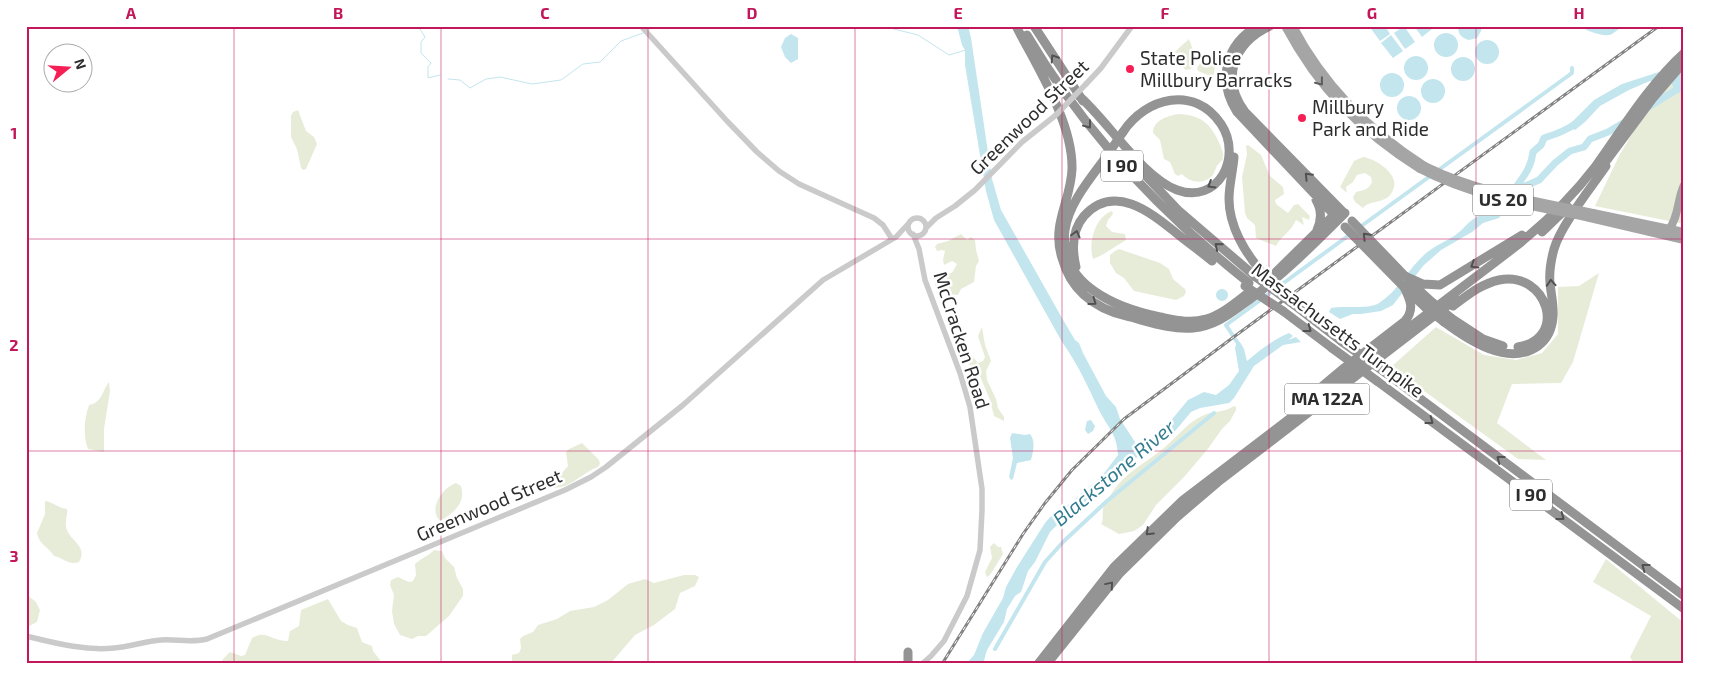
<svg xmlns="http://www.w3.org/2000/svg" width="1710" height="690" font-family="'Exo 2',sans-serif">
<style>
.green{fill:#e7ecd9}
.water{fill:#c3e5ee}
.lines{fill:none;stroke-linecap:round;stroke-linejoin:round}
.stream{stroke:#c3e5ee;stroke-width:1}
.canal{stroke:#c3e5ee;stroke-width:4}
.river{stroke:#c3e5ee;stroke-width:7}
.minor{stroke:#cacaca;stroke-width:5.5}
.major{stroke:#a5a5a5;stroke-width:8}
.highway{stroke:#949494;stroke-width:9}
.rail-casing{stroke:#828282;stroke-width:3}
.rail{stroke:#fff;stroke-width:1;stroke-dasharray:4;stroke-linecap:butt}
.minor-bridge{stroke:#cacaca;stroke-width:5.5}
.major-bridge{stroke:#a5a5a5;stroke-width:8}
.highway-bridge{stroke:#949494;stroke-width:9}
.oneway{stroke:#515151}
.oneway2{stroke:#5d5d5d}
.grid{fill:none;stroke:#c2185b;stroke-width:1;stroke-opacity:0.55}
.poi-dot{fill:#f51f55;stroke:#fff;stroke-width:2}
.labels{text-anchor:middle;stroke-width:5;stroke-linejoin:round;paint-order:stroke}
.shield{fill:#fff;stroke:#6c6c6c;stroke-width:1}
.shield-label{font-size:18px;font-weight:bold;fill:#2d2d2d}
.poi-label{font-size:19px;fill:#2d2d2d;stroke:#fff;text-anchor:start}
.street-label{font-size:19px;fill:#2d2d2d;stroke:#fff}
.water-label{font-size:20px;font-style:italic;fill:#327c8f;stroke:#fff}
.neatline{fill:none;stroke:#c2185b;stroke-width:2}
.grid-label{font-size:16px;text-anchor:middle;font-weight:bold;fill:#c2185b}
</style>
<rect width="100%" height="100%" fill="#fff"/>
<path class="green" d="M1189,39l7,19 -5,11 -5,1 -5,-4 -9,1 -3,-2c0,-11 13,-19 20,-26z
M1205,60l11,3 -3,14 -15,-6 -1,-3 4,-6z
M1670,81l3,6 -1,6 2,1 10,-3v133l-89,-18 24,-50 16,-27z
M298,110l8,21 8,6 3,7 -11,25 -3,1 -2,-2 -4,-19 -6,-12v-21l2,-4z
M1178,114c25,1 34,11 43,33 1,3 3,8 2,11 -1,4 -6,6 -7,10 -1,2 -2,5 -3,7 -9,10 -23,8 -31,-1l-4,2 -3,-2 -5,-12 -6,-3 -4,-19 -7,-7c0,-13 15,-17 25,-19z
M1248,145l13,10 9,21 13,11 1,7 -9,6 1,4 12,9 6,-8 4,-1 12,12 -1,4 -7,-3 2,8 -8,-5c-5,12 -14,15 -20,26l-20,-8 -1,-13 -8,-7 -2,-5 -3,-36 5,-23 -1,-8z
M1363,157c11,1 35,16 31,30 -5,19 -23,11 -31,21l-8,-6 -2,-5 3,-5c8,-2 12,-2 16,-10l-1,-5 -6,-4 -8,2 -4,7 -7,5 1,6 -7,-6 14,-26z
M1112,211l1,3 -5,6 -2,6 6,6 13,2 1,6 -24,15 -9,4c-5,-16 2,-42 19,-48z
M961,234l6,6 4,-3 4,3 1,10 3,11 -3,5 -2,16 -13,7 -3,6 -10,-1 -12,-6c-4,-12 5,-15 16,-15l5,-9 -5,-3 -8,4 -1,-5 2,-9 -3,-1 -5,1 -2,-4 2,-3 11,-3z
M1119,249l41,14 9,6 4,10 12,10 1,3 -2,4 -8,4 -42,-9 -10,-13 -8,-5 -6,-10v-8l5,-4z
M1599,273l-26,89 -12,21 -49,1 -15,39 49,37 -28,-1 -127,-92 45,-40 48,28 32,5 26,-7 16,-19v-47l21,-1z
M982,327l3,18 6,16 -5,10 1,9 9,19 2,9 6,9v4l-10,-5 -4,-16 -13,-31 -14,-8 -3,-3v-3l6,-3 7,5 5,6 5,-2 2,-4 -7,-21z
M109,382l1,9 -6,38v23l-16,-3c-5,-13 -4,-30 1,-44 13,-2 13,-14 20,-23z
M1234,406l2,1v3l-6,11 -8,8 -15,21 -23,27 -28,28 -13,20 -9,6 -15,3 -18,-10c3,-5 1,-9 2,-14 0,-5 4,-10 7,-14 13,-22 34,-32 54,-48 12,-10 23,-25 38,-32 11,-6 20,-2 32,-10z
M582,443l17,17 1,4 -2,3c-15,5 -27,22 -47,21l-3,-6 1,-1 13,-8 6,-7 -2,-14 3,-3z
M456,483l5,3c5,17 -7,27 -21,35 -12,-12 2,-33 16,-38z
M45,501c8,1 13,7 22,8 1,6 -2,11 -1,17 1,14 23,19 13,36 -10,4 -15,-4 -25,-6 -6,-10 -15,-11 -17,-23l8,-19z
M994,543l4,4h3l2,7 -13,21 -3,2 -2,-5 7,-14 -2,-11z
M434,550l8,1 3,7 9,9 3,11 6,11v7l-14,20 -23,20h-8l-6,3 -12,-4 -6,-11 -2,-13 2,-16 -4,-10 1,-5 7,-3 11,5 4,-1 3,-6 -1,-11c6,-6 14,-8 19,-14z
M1606,559l78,64v41h-50l-4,-7 21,-41 -58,-34z
M684,575h11l4,2 -4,9 -15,7 -5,16 -21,16 -19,10 -24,28 -99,1v-9l7,-2 2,-5 -1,-9 3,-3 10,-4 5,-7 19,-6 13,-8 24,-4 14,-7 20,-16 17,-5 9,4z
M26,594l10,8 4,8 -3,12 -10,5z
M328,599l13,22 7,4 9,3 5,14 10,4 1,5 7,9v3l-159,1 2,-5 7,-7 11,4 4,-1 7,-17c14,-9 19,3 36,3l2,-10 9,-5 2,-16z"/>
<path class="water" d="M957,26h11l3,12 21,141 9,31 61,108 13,22 4,3 4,10 23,43 10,11 4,12 17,26 4,1 23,-17 24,-29 16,-8 12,3 13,-10 10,-14 -4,-23 2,-6h3l4,7 3,12c14,-12 26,-21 42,-28l4,3 -5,4 8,-3 5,5 -18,3 -29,21 -20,32 -5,5 -29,5 -9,4 -20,24 -23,12 -23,19 -15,17 -7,4 -18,19 -28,18 -7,7 -15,30 -7,9 -7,21 -6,4 -8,13 -3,13 -17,28 -4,14h-17l8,-9 9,-22 20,-35 3,-11 11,-20 28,-44 6,-7 11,-6 40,-34 16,-21c-1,-21 -10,-27 -19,-45 -11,-23 -21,-46 -37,-68l-68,-122 -8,-29 -21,-126v-15l-3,-5z
M1369,26h16l5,8 -10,7z
M1404,26l11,16 -10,7 -11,-16z
M1414,26h16l2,3 -10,8z
M1458,26h24l-1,5 -4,7 -8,2c-8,-2 -11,-6 -11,-14z
M1581,26h41c-3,3 -7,6 -10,8 -6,4 -27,-3 -31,-8z
M1434 45a12 12 0 1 1 24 0a12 12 0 1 1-24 0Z
M791,34l7,4v21l-7,4 -6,-6 -4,-10 4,-9z
M1391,35l12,16 -10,7 -12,-15z
M1475 52a12 12 0 1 1 24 0a12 12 0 1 1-24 0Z
M1404 68a12 12 0 1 1 24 0a12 12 0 1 1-24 0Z
M1451 69a12 12 0 1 1 24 0a12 12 0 1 1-24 0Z
M1684,70v21l-10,3 -3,-3 2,-4 -3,-6h-20l-21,9 -29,16 -15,16 -10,8 -4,-2 1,-6 22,-22 28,-16 37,-12z
M1380 85a12 12 0 1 1 24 0a12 12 0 1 1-24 0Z
M1421 91a12 12 0 1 1 24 0a12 12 0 1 1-24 0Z
M1397 108a12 12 0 1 1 24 0a12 12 0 1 1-24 0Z
M1518,185h5l2,3 -9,7 -17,23 -16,5 -11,9 -31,18 -18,16 -30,39 -12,6 -20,3h-8l-13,5 -11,-7 2,-4c13,-3 38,2 48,-5 19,-12 29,-34 46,-49 9,-8 20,-12 29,-18 8,-5 13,-13 21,-18 6,-4 14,-5 20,-10 10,-7 7,-19 23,-23z
M1216 295a6 6 0 1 1 12 0a6 6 0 1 1-12 0Z
M1091,420l4,6 -2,5 -5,3 -3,-4 2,-9z
M1012,433l13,2 5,-1c6,7 3,18 1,26l-14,3 -4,16 -2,1 -2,-3 4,-19 -3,-20z"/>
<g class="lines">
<path class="stream" d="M418,26l7,11 -4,5v11l10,10 -3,4v11l12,-3
M882,26l36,9 31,20 17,-5
M649,30l3,-4
M448,79l12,1 10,8 16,-9 14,-2 32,7 29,-4 22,-16 17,-2 21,-21 22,-8"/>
<path class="canal" d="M1360,227l212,-154v-5
M1239,345l-13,-20 126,-92
M995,649l50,-87 19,-21 43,-40 107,-88"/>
<path class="river" d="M1647,108l29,-18 8,-2
M1514,190c9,-13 17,-21 19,-38l8,-7 3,-7c12,-4 24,-8 35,-17
M1516,190l23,-10 16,-17 15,-12 14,-4 6,-8 18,-7 17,-10"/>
<path class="minor" d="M641,26l86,95 30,31 22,19 20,13 75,34 9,7 9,14
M1086,84l15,-16 31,-42
M908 227a9 9 0 1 1 18 0a9 9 0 1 1-18 0Z
M926,228l10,-10 19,-12 20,-16 47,-48 34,-27
M913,234l6,15 6,31 35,93 10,34 12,82v21l-2,40 -13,46 -23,45 -13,15 -9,8
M26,636c29,7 58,15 88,12 16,-1 31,-7 47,-8 15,-1 31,3 46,-1l358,-149 26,-13 15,-10 77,-62 140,-125 73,-43 13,-14"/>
<path class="major" d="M1285,26c33,62 76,106 135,143
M1293,26c31,59 77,105 132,140
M1593,213l91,19
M1590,218l94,22
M1669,229c10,-12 8,-30 15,-44"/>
<path class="highway" d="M1016,26c21,41 57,96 56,143 -1,32 -21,55 -10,89 9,33 32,50 64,58 21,5 44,14 67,12 23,-2 38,-15 56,-28 35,-26 65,-56 96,-87
M1034,26l49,75
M1258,26c-33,18 -41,55 -21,86l101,107
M1270,26c-36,17 -50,52 -25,86l98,100
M1027,35c57,97 134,178 222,248
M1079,96c29,25 63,81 98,94 41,15 66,-33 44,-66 -26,-39 -75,-27 -98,8
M1106,157c-16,22 -37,46 -41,73 -7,55 52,78 95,87 15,3 30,7 46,2 15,-4 29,-16 42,-26
M1128,157l51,54 77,66
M1234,157c-1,14 -5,28 -5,42 0,27 16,54 33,73
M1601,168l52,-70 31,-36
M1316,200c6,10 6,19 1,30
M1542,232l26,-25
M1076,267c-4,-17 -4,-37 8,-51 30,-33 66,-4 91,16 12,10 25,19 37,29
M1276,272l64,-63
M1405,276l18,8 17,1 82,-50
M1409,281l24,22
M1408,291l18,17
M1293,304l48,37
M1453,306c15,-11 28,-22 46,-26 48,-10 70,59 19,67
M1283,311l49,37
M1451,318l32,21 20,7
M1444,322c24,18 64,45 94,24 10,-7 14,-17 15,-29 1,-11 -2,-23 -3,-34 -1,-11 1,-23 4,-34 7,-24 37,-61 52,-83
M1386,373l298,223
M1377,381l307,228
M1307,399l37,-31 61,-47c10,-12 5,-22 -1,-34
M908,652v12
M1038,664l76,-97 69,-67 332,-253c29,-23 57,-50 80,-80 28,-39 53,-81 89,-114
M1047,664l73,-91 57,-56 41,-35 238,-183"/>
<defs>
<path id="rail" d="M942,664l81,-130 22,-31 27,-33 52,-51 111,-83 424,-310"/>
</defs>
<use href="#rail" class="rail-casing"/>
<use href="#rail" class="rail"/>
<path class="minor-bridge" d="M1056,115l30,-31"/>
<path class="major-bridge" d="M1425,166c53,26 111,35 168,47
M1420,169c53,28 112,37 170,49"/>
<path class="highway-bridge" d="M1106,157l17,-25
M1352,221l53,55
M1345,227l59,60
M1262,272l13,14
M1256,277l37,27
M1245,286l38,25
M1433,303l18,15
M1426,308l18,14
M1341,341l45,32
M1332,348l45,33"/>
</g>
<defs><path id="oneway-chevron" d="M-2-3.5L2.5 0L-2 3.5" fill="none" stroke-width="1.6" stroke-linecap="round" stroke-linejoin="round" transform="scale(1.25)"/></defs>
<g class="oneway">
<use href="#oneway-chevron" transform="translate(1054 58) rotate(-123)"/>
<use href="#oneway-chevron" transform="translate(1088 125) rotate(53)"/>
<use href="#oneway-chevron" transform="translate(1308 176) rotate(-134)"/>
<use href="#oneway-chevron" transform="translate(1211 185) rotate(149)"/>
<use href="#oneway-chevron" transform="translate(1076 234) rotate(-75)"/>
<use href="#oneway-chevron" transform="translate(1366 236) rotate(-134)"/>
<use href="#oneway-chevron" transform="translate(1218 246) rotate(-140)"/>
<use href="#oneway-chevron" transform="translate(1474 265) rotate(148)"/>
<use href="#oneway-chevron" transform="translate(1551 283) rotate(-94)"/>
<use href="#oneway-chevron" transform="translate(1093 302) rotate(36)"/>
<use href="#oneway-chevron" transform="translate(1308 329) rotate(37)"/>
<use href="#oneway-chevron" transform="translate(1430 421) rotate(37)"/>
<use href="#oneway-chevron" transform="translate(1500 459) rotate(-143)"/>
<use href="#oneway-chevron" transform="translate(1561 517) rotate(37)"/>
<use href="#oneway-chevron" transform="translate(1149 532) rotate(136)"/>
<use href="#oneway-chevron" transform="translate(1645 567) rotate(-143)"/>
<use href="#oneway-chevron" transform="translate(1110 585) rotate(-50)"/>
</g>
<use class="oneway2" href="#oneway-chevron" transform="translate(1320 82) rotate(52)"/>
<path class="grid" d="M234,26v638M441,26v638M648,26v638M855,26v638M1062,26v638M1269,26v638M1476,26v638M26,239h1658M26,451h1658"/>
<g class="poi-dot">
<circle cx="1130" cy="69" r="5"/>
<circle cx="1302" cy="118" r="5"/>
</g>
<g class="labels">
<g class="shield">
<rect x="1101" y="150.5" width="42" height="31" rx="4"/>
<rect x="1473" y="184.5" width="60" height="31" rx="4"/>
<rect x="1284.5" y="383.5" width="85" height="31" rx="4"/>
<rect x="1510" y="479.5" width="42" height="31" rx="4"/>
</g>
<g class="shield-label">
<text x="1122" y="172">I 90</text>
<text x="1503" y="206">US 20</text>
<text x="1327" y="405">MA 122A</text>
<text x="1531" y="501">I 90</text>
</g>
<g class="poi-label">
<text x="1140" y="65">State Police<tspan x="1140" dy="22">Millbury Barracks</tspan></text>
<text x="1312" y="114">Millbury<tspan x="1312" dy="22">Park and Ride</tspan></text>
</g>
<g class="street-label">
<text transform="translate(1029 117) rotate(-44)" y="7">Greenwood Street</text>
<text transform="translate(1338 330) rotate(37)" y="7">Massachusetts Turnpike</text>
<text transform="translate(962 340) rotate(72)" y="7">McCracken Road</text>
<text transform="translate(489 505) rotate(-23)" y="7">Greenwood Street</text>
</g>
<g class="water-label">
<text transform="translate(1114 473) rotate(-40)" y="7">Blackstone River</text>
</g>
</g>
<rect width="1710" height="690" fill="none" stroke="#ffffff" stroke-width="55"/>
<g transform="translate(68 68) rotate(72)"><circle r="24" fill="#ffffff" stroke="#ababab"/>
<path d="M0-4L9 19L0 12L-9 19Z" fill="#f51f55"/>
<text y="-8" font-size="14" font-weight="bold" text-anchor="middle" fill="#2d2d2d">N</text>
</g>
<rect x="28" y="28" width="1654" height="634" class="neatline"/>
<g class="grid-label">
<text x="131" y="19">A</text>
<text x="338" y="19">B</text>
<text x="545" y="19">C</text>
<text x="752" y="19">D</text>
<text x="958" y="19">E</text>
<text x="1165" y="19">F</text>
<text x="1372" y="19">G</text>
<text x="1579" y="19">H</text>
<text x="14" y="139">1</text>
<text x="14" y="351">2</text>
<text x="14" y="562">3</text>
</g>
</svg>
